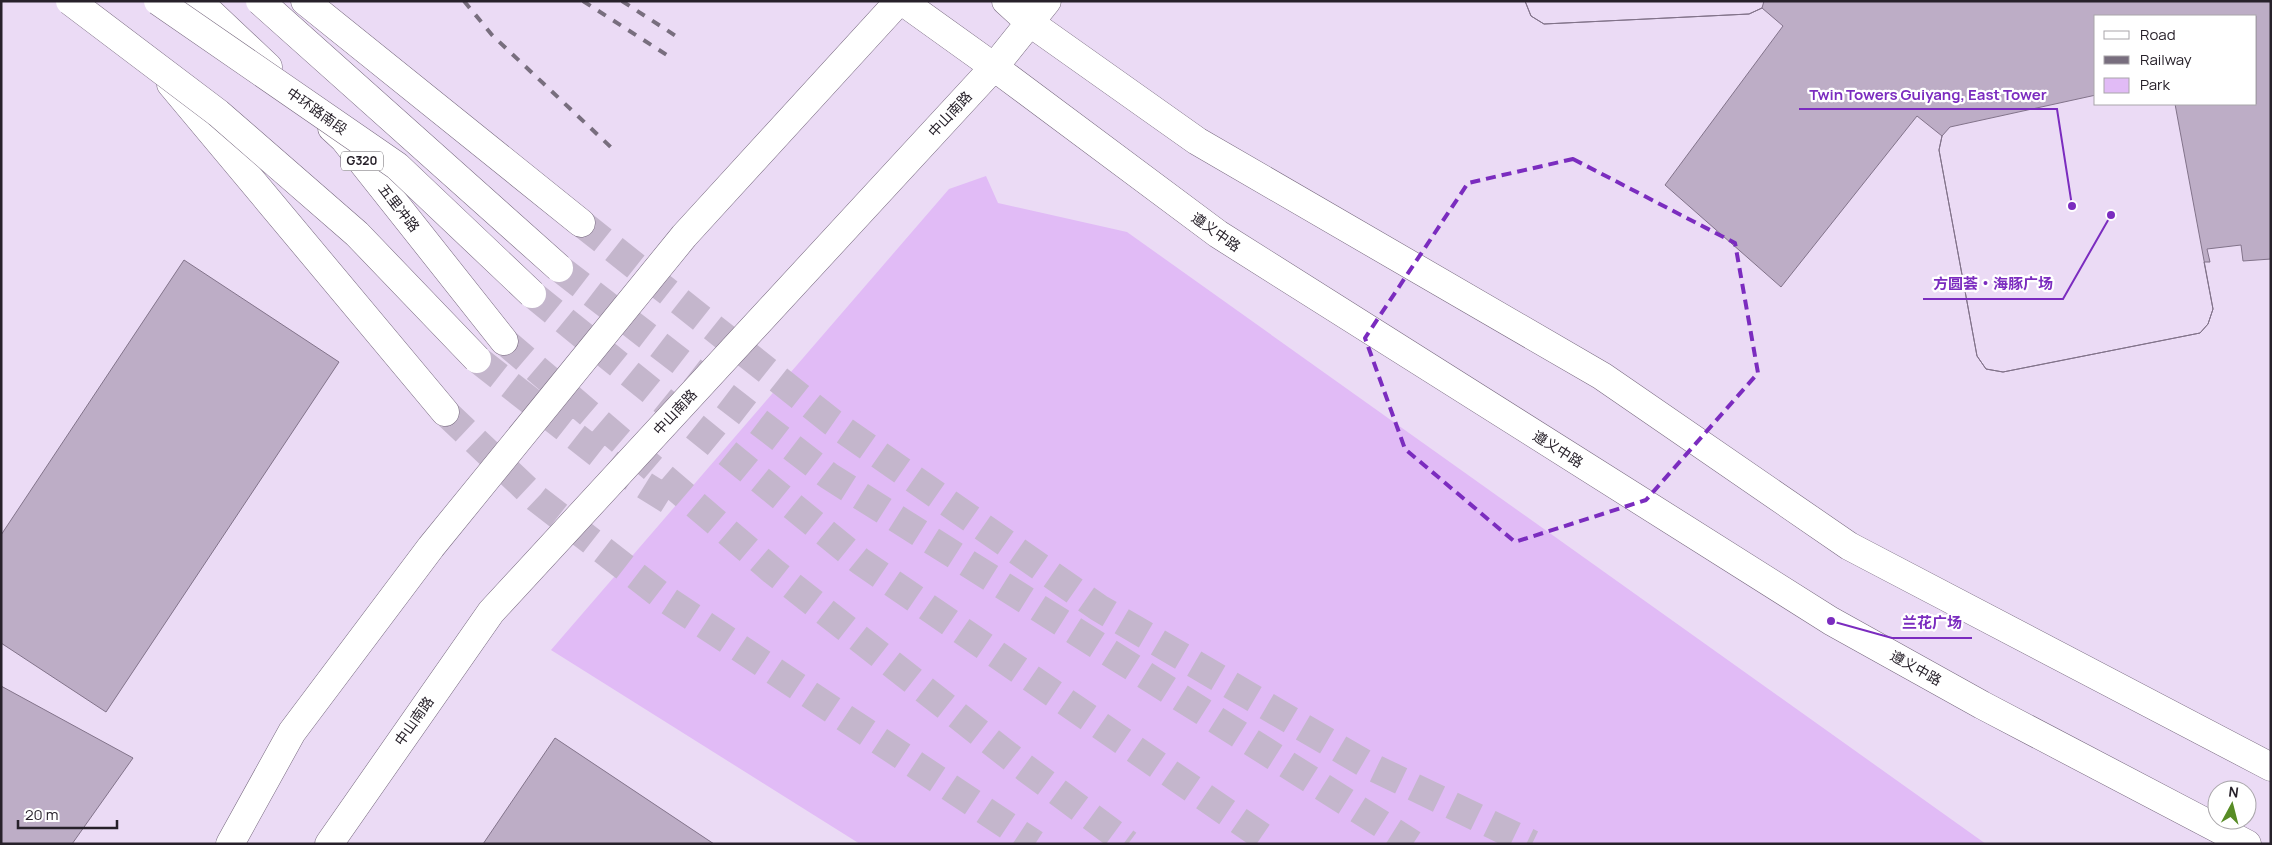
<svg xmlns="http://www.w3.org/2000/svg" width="2272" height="845" font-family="Manrope,'Noto Sans SC',sans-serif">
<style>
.green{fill:#e1bbf6}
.building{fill:#bdadc6;stroke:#82738a;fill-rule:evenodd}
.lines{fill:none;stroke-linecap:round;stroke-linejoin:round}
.trunk-tunnel{stroke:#c4b6cc;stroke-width:28;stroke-dasharray:28 14;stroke-linecap:butt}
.secondary-casing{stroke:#76687e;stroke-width:29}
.trunk-casing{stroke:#76687e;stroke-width:29}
.secondary{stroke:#fff;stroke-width:28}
.trunk{stroke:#fff;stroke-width:28}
.rail{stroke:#786e7e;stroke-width:4;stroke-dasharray:9 9;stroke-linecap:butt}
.trunk-bridge-casing{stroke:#76687e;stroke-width:29;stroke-linecap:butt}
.trunk-bridge{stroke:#fff;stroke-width:28}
.marked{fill:none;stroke:#7b2cbf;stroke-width:4;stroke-dasharray:10 6;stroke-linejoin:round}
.labels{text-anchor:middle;stroke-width:4.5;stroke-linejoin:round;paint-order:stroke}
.shield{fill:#fff;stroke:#68646a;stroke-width:1}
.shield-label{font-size:12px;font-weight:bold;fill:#27212a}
.street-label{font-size:14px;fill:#27212a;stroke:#fff}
.leader{fill:none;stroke:#7b2cbf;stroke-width:2}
.callout-dot{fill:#7b2cbf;stroke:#fff;stroke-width:2}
.callout-label{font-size:15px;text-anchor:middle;font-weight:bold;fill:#7b2cbf;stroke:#fff;stroke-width:4.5;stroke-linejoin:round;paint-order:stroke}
</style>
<rect width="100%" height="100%" fill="#ebdbf5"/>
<path class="green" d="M986,176l12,27 129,29 859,612h-1126l-309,-194 398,-461z"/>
<path class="building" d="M1525,1h239l-2,7 -13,6 -205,10 -13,-8z
M1525,1h746v258l-28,2 -2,-16 -34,4 3,13h-6l9,47 -5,15 -8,9 -197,39 -17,-3 -9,-13 -38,-206 3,-14 -25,-20 -136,171 -116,-102 118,-159 -21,-18 -13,6 -205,10 -13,-8zM2096,16h160v88h-160z
M2096,95v9h79l38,205 -5,15 -8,9 -197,39 -17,-3 -9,-13 -38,-206 3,-14 8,-9z
M184,260l155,102 -233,350 -105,-69v-108z
M1,686l132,72 -61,86h-71z
M555,738l159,106h-231z"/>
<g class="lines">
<path class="trunk-tunnel" d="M581,223l251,199 267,186 265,155 168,81
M559,268l270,208 584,368
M532,294l328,267 413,283
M504,341l269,230 240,188 115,85
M477,359l135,106 61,38
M445,412l92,87 130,101 368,244"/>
<defs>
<path id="secondary" d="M902,1l92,66 224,167 613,387 151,84 265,139
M1006,1l23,21 168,119 405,235 247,170 422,221
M230,844l62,-112 139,-185 253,-311 215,-235
M329,844l162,-232 503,-545 53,-66"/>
<path id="trunk" d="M198,1l70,66
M305,1l276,222
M171,84l274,328
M332,128l12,11 160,202"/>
</defs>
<use href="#secondary" class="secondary-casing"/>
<use href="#trunk" class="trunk-casing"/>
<use href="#secondary" class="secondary"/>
<use href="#trunk" class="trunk"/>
<path class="rail" d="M464,1l28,34 124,117
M583,1l87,56
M622,1l60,39"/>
<defs>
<path id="trunk-bridge" d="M70,1l148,112 139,121 120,125
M158,1l239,165 135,128
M260,1l299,267"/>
</defs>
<use href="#trunk-bridge" class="trunk-bridge-casing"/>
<use href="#trunk-bridge" class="trunk-bridge"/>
</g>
<path class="marked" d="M1573,159l162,84 23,130 -112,127 -131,42 -110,-93 -40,-111 103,-155z"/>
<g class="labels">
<rect class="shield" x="341" y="151.5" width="42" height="19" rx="4"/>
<g class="shield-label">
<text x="362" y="165">G320</text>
</g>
<g class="street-label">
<text transform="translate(317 111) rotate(35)" y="5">中环路南段</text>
<text transform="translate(950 114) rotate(-47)" y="5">中山南路</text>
<text transform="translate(399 208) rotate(52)" y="5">五里冲路</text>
<text transform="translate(1216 232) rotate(35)" y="5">遵义中路</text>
<text transform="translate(675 412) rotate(-47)" y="5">中山南路</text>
<text transform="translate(1558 449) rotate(32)" y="5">遵义中路</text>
<text transform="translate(1916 668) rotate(29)" y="5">遵义中路</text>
<text transform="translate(414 721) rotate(-55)" y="5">中山南路</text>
</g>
</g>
<path class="leader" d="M2072 206L2057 109H1799M2111 215L2063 299H1923M1831 621L1892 638H1972"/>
<g class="callout-dot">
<circle cx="2072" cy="206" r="5"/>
<circle cx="2111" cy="215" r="5"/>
<circle cx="1831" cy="621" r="5"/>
</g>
<g class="callout-label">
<text x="1928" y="100">Twin Towers Guiyang, East Tower</text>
<text x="1993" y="289">方圆荟・海豚广场</text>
<text x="1932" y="628">兰花广场</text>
</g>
<rect width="2272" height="845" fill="none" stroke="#27212a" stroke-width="5"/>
<rect x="2094" y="15" width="162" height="90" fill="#ffffff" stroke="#a9a6aa"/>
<rect x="2104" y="31" width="25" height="8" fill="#ffffff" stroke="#a9a6aa"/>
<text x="2140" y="40" font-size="15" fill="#27212a">Road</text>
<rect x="2104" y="56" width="25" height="8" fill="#786e7e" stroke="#a9a6aa"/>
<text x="2140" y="65" font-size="15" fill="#27212a">Railway</text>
<rect x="2104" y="78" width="25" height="15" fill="#e1bbf6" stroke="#a9a6aa"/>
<text x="2140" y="90" font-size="15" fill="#27212a">Park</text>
<g transform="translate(2232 805) rotate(7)"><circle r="24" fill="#ffffff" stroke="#a9a6aa"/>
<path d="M0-4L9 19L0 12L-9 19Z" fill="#578c25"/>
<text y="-8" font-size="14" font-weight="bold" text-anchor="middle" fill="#27212a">N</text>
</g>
<path d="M18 820v8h99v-8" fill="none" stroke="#27212a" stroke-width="2.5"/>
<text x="25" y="820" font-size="15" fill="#27212a" stroke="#ffffff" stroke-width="4" paint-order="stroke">20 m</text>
</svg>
